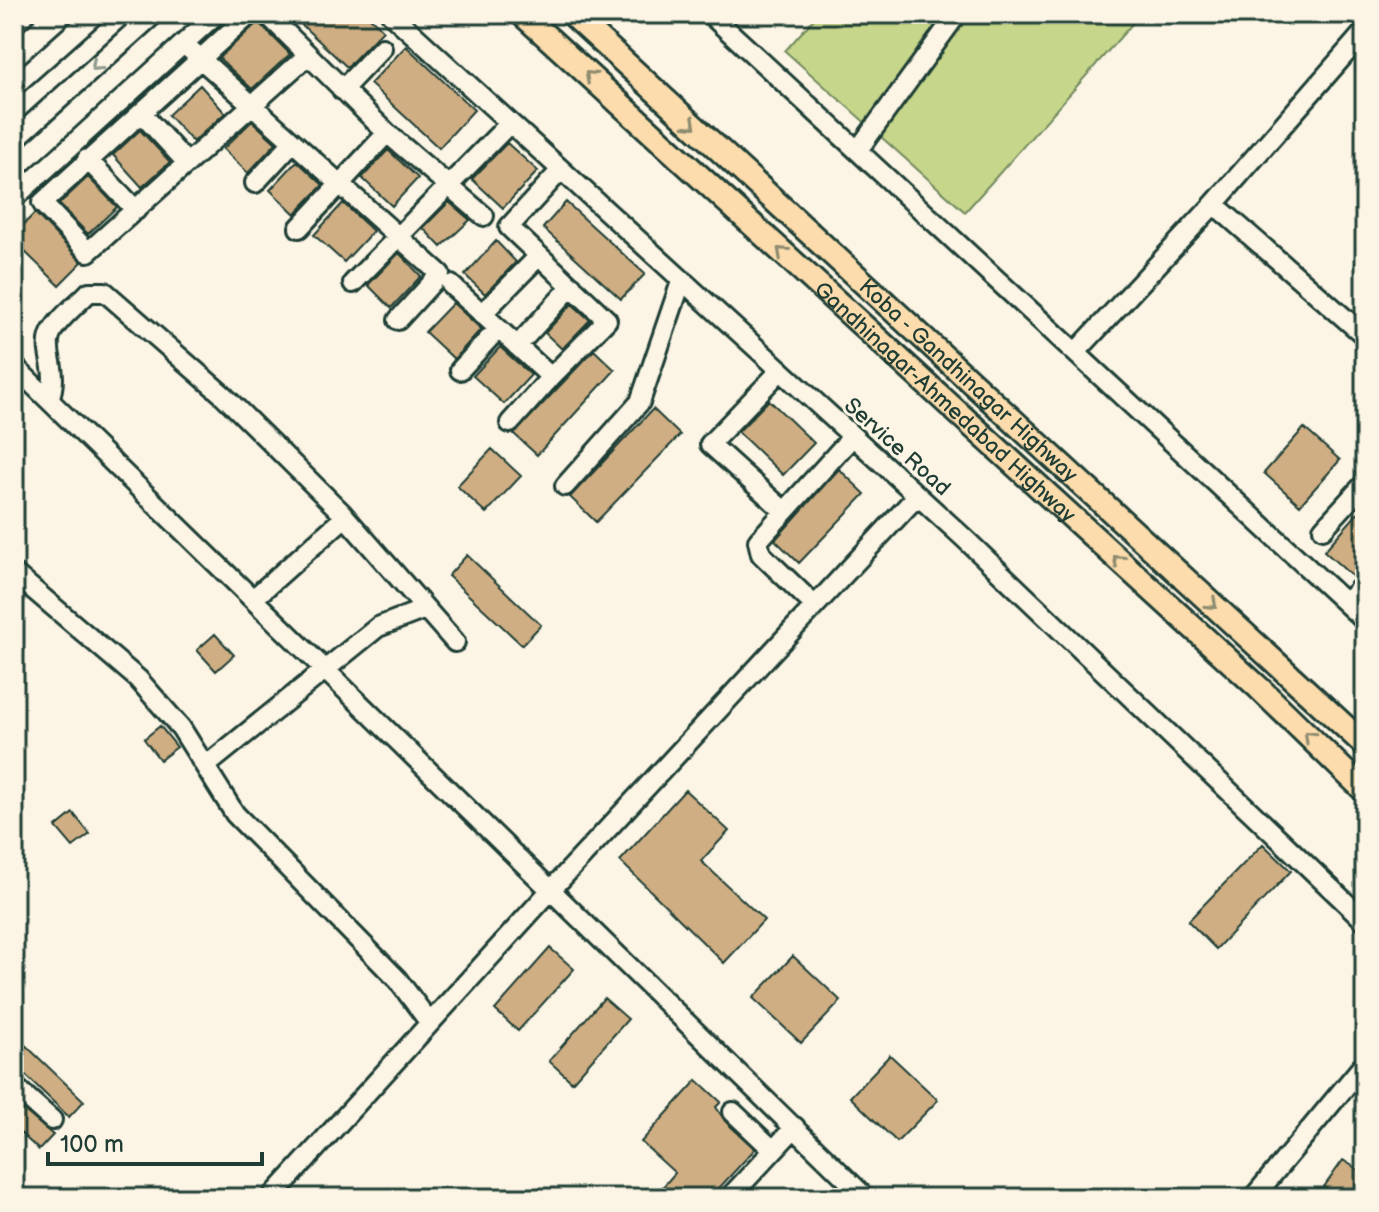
<svg xmlns="http://www.w3.org/2000/svg" width="1379" height="1212" font-family="'Balsamiq Sans',sans-serif">
<style>
.green{fill:#c6d68a;stroke:#728a5f;stroke-width:2}
.building{fill:#d0ae83;stroke:#1f3d34;stroke-width:2}
.lines{fill:none;stroke-linecap:round;stroke-linejoin:round}
.minor-casing{stroke:#1f3d34;stroke-width:24}
.major-casing{stroke:#1f3d34;stroke-width:28}
.minor{stroke:#fcf5e5;stroke-width:18}
.major{stroke:#fcdcac;stroke-width:22}
.oneway{stroke:#8e998c}
.oneway2{stroke:#8e8c70}
.labels{text-anchor:middle;stroke-width:6;stroke-linejoin:round;paint-order:stroke}
.street-label{font-size:22px;fill:#1f3d34;stroke:#fcf5e5}
</style>
<rect width="100%" height="100%" fill="#fcf5e5"/>
<filter id="ink" filterUnits="userSpaceOnUse"><feTurbulence type="fractalNoise" baseFrequency=".0125" numOctaves="2"/><feDisplacementMap in="SourceGraphic" scale="16" xChannelSelector="R" yChannelSelector="G"/><feConvolveMatrix kernelMatrix="1 2 1 2 8 2 1 2 1" color-interpolation-filters="sRGB"/></filter>
<g filter="url(#ink)">
<path class="green" d="M818,14h323l-176,198 -180,-161z"/>
<path class="building" d="M290,14h76l17,16 -36,37z
M258,22l32,32 -38,35 -33,-31z
M406,46l68,64 -35,38 -69,-64z
M200,85l25,28 -32,29 -25,-27z
M252,121l24,22 -28,30 -25,-24z
M140,130l30,32 -28,25 -29,-32z
M507,143l31,28 -35,37 -31,-29z
M388,150l30,28 -26,28 -30,-28z
M297,161l26,24 -28,29 -25,-24z
M88,177l29,30 -29,27 -29,-30z
M449,202l21,18 -29,27 -18,-19z
M566,202l79,72 -24,25 -78,-71z
M343,203l30,28 -29,31 -30,-27z
M35,213l47,49 -23,23 -45,-44v-7z
M496,241l20,21 -31,32 -20,-19z
M399,253l22,23 -30,32 -23,-23z
M453,303l28,26 -27,30 -29,-27z
M572,304l18,16 -28,29 -17,-16z
M500,347l31,28 -27,29 -31,-28z
M594,350l21,20 -78,85 -23,-21z
M769,400l45,43 -31,32 -45,-43z
M653,409l27,26 -84,87 -26,-25z
M1304,428l36,32 -40,45 -36,-32z
M492,449l29,27 -35,37 -29,-27z
M839,469l26,25 -66,69 -24,-23z
M1365,505v58l-12,14 -29,-26z
M467,555l74,70 -19,20 -74,-69z
M215,634l19,21 -18,16 -19,-21z
M160,726l17,21 -17,13 -16,-21z
M685,790l44,41 -28,30 63,59 -40,43 -104,-102z
M73,813l17,21 -17,13 -17,-20z
M1263,844l28,27 -75,78 -28,-28z
M550,948l24,21 -56,62 -23,-21z
M793,956l48,45 -40,42 -48,-45z
M604,998l24,21 -56,63 -23,-21z
M21,1041l63,60 -15,16 -55,-53v-14z
M890,1055l48,45 -41,42 -47,-45z
M697,1080l24,22 -5,5 9,14 30,28 -45,49h-57l22,-25 -34,-31z
M14,1102l39,33 -14,15 -25,-23z
M1343,1160l22,14v24h-49z"/>
<g class="lines">
<defs>
<path id="minor" d="M250,14l-208,189 46,49 219,-196
M267,14l120,119 97,83
M391,14l572,523 402,384
M710,14l655,607
M14,24l11,-10
M184,44l256,230 -42,46
M14,86l81,-72
M342,90l40,-42
M142,114l45,49
M14,140l140,-126
M858,150l99,-136
M87,159l49,51
M255,183l37,-40
M14,198l202,-184
M1214,204l151,132
M299,228l88,-95
M353,283l156,-159
M451,285l100,92 56,-57 -98,-93 51,-56
M482,314l57,-58
M517,346l55,-60
M1076,352l138,-148 151,-173
M14,366l852,832
M460,370l38,-41
M779,372l-69,72 73,66
M49,400c11,-30 -5,-45 1,-64 5,-15 28,-32 39,-44h16l118,103 118,117 114,130
M510,423l41,-46
M565,486l75,-84 41,-120
M1323,529l42,-46
M14,573l124,106 43,49 54,86 162,165 33,44
M253,599l92,-82
M1346,603l19,-20
M815,606l-54,-52 -3,-13 94,-104
M207,765l171,-138 47,-18
M14,1086l38,34
M733,1112l40,38
M271,1198l278,-306 368,-396
M729,1198l66,-71
M1253,1198l112,-135"/>
<g id="major">
<path id="s1" d="M522,14l737,674 106,103"/>
<path id="s2" d="M572,14l793,731"/>
</g>
</defs>
<use href="#minor" class="minor-casing"/>
<use href="#major" class="major-casing"/>
<use href="#minor" class="minor"/>
<use href="#major" class="major"/>
</g>
<defs><path id="oneway-chevron" d="M-2-3.5L2.5 0L-2 3.5" fill="none" stroke-width="1.6" stroke-linecap="round" stroke-linejoin="round" transform="scale(2)"/></defs>
<use class="oneway" href="#oneway-chevron" transform="translate(96 66) rotate(138)"/>
<g class="oneway2">
<use href="#oneway-chevron" transform="translate(590 76) rotate(-138)"/>
<use href="#oneway-chevron" transform="translate(691 124) rotate(43)"/>
<use href="#oneway-chevron" transform="translate(782 252) rotate(-138)"/>
<use href="#oneway-chevron" transform="translate(1118 560) rotate(-138)"/>
<use href="#oneway-chevron" transform="translate(1212 604) rotate(43)"/>
<use href="#oneway-chevron" transform="translate(1309 736) rotate(-136)"/>
</g>
</g>
<g class="labels">
<g class="street-label">
<text dy="8" stroke="none"><textPath href="#s2" startOffset="540">Koba - Gandhinagar Highway</textPath></text>
<text dy="8" stroke="none"><textPath href="#s1" startOffset="574">Gandhinagar-Ahmedabad Highway</textPath></text>
<text transform="translate(898 446) rotate(42)" y="8">Service Road</text>
</g>
</g>
<rect width="1379" height="1212" fill="none" stroke="#fcf5e5" stroke-width="48"/>
<rect x="24" y="24" width="1331" height="1164" fill="none" stroke="#1f3d34" stroke-width="3" filter="url(#ink)"/>
<path d="M48 1152v12h214v-12" fill="none" stroke="#1f3d34" stroke-width="4"/>
<text x="60" y="1152" font-size="24" fill="#1f3d34" stroke="#fcf5e5" stroke-width="6" paint-order="stroke">100 m</text>
</svg>
